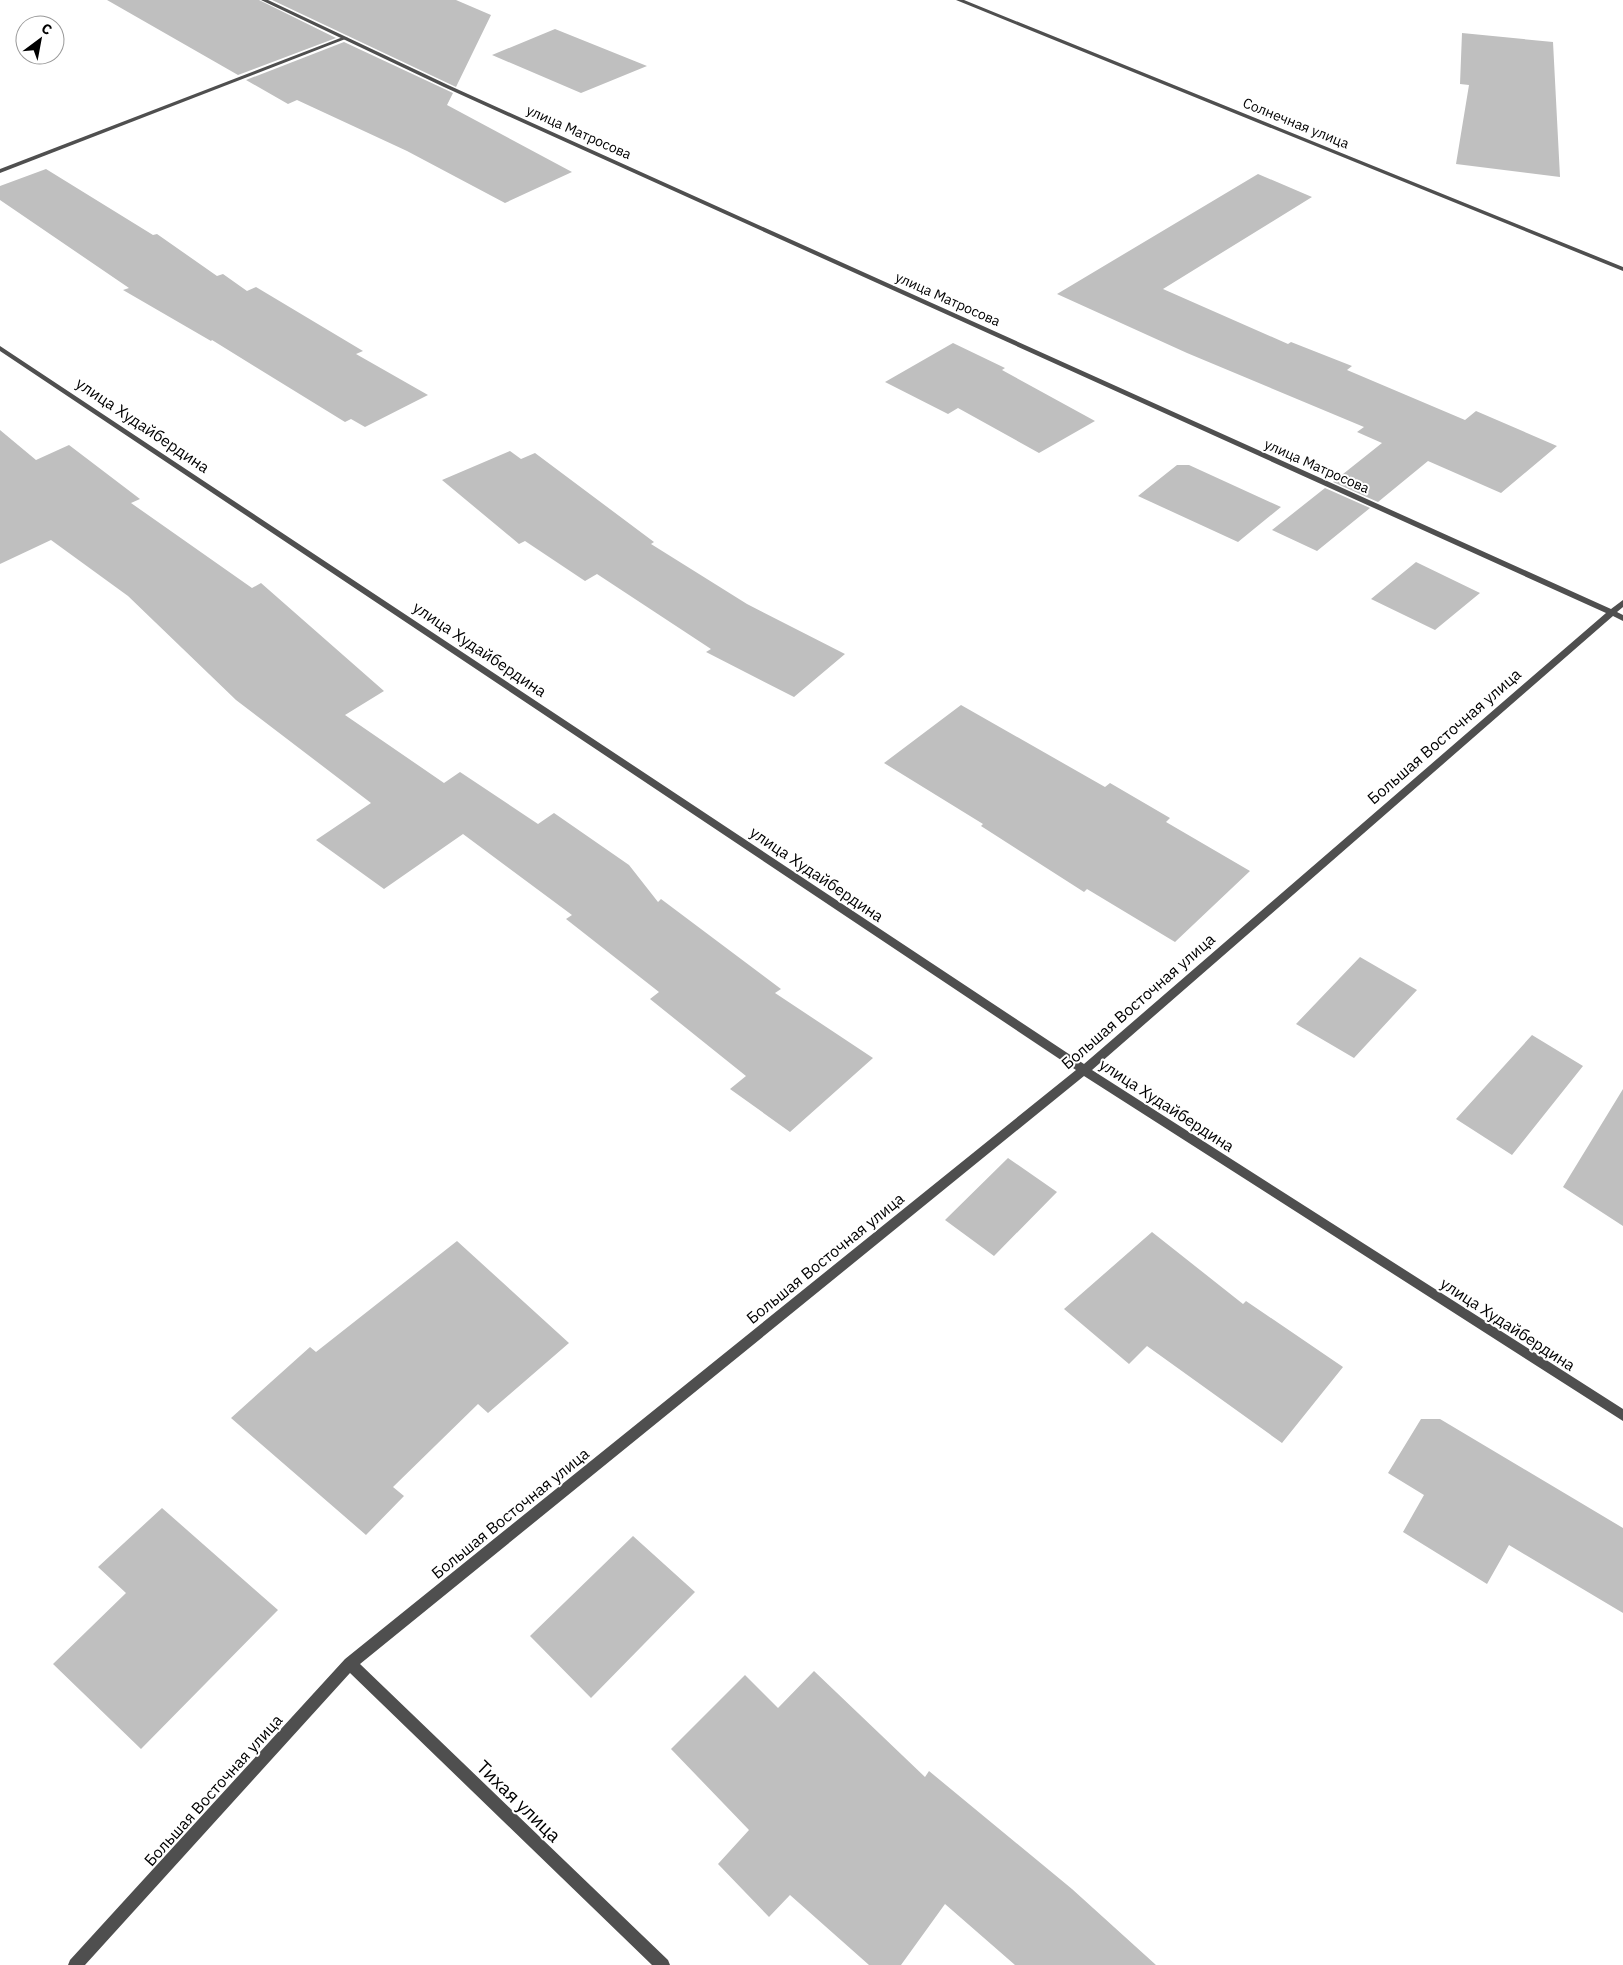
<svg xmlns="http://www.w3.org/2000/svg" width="1623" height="1965" font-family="'IBM Plex Sans',sans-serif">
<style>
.building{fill:#bfbfbf}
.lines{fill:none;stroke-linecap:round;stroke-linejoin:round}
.lane{fill:#4f4f4f;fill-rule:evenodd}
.street{fill:#4f4f4f;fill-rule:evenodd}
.labels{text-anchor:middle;stroke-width:4;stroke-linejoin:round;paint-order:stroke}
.far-street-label{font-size:14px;fill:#000;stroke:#fff}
.street-label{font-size:16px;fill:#000;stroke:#fff}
.near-street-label{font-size:19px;fill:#000;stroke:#fff}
</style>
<rect width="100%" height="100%" fill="#fff"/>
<path class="building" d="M107,0h152l77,38 -98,37z
M272,0h184l35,15 -35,72z
M555,29l92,37 -66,27 -89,-38z
M1462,33l91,9 7,135 -104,-13 13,-79 -9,-1z
M344,42l109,51 -6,12 125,67 -67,31 -98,-52 -110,-51 -9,4 -42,-24z
M46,169l107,66 4,-1 60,42 6,-2 24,17 9,-4 107,64 -7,3 72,41 -63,32 -14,-8 -6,3 -133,-82 -1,1 -88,-51 6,-2 -129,-88v-14z
M1258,174l54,23 -149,92 125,55 3,-2 61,24 -5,4 118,50 11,-9 81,35 -56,47 -73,-32 -50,41 -45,-20 49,-39 -25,-11 7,-5 -177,-74 -130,-59z
M953,343l52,25 -3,2 93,51 -56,32 -81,-45 -10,6 -63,-32z
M0,430l36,30 33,-15 71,54 -9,4 121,85 9,-5 123,108 -39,24 99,68 16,-11 78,52 16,-11 75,52 29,37 3,-3 120,90 -6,4 98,65 -83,74 -60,-43 16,-13 -96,-77 9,-7 -93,-73 6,-4 -109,-81 -79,55 -68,-49 55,-37 -135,-103 -108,-104 -77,-56 -51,24z
M510,451l11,8 14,-6 119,89 -3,2 96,60 98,50 -51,43 -88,-45 5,-3 -114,-75 -12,7 -60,-40 -6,3 -77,-64z
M1177,465h12l92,42 -43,35 -100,-46z
M1325,488l45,20 -53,43 -45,-21z
M1416,562l64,31 -45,37 -64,-31z
M961,705l144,82 5,-4 60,35 -4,4 84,49 -75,71 -88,-53 -3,3 -103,-66 2,-2 -99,-61z
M1360,957l57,33 -63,68 -58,-34z
M1532,1035l51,31 -71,89 -56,-36z
M1623,1089v137l-60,-39z
M1008,1158l49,34 -63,64 -49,-36z
M1152,1232l91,72 3,-3 97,66 -61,76 -135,-97 -18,18 -65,-55z
M457,1241l112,102 -81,70 -10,-9 -85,83 11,9 -38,39 -135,-117 79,-71 6,5z
M1421,1419h19l183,109v85l-114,-68 -22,39 -84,-52 21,-37 -36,-22z
M162,1508l116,102 -137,139 -88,-85 73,-71 -28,-26z
M633,1536l62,56 -104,106 -61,-62z
M814,1671l111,106 4,-6 143,118 84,76h-141l-70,-61 -44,61h-32l-79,-70 -21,22 -51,-53 31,-34 -78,-81 74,-74 33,33z"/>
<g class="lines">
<path class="lane" d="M343,37l5,1 -348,135v-4z"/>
<path class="street" d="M261,0h7l180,85 1163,524 12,-9v7l-6,5 6,3v6l-10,-5 -521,454 531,339v12l-539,-345 -724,588 308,296 2,5h-18l-302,-292 -265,292h-17l2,-5 275,-301 731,-589 -1076,-719v-5l1084,718 522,-451 -1162,-526z
M956,0h8l659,267v4z"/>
</g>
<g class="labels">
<g class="far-street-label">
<text transform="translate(1296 123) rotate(22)" y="5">Солнечная улица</text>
<text transform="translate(579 132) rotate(24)" y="5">улица Матросова</text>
<text transform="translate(948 299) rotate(24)" y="5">улица Матросова</text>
<text transform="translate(1317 466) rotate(24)" y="5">улица Матросова</text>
</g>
<g class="street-label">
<text transform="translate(143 425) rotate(34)" y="6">улица Худайбердина</text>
<text transform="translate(480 649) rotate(34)" y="6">улица Худайбердина</text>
<text transform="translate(1444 736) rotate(-41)" y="6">Большая Восточная улица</text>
<text transform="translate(817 874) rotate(34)" y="6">улица Худайбердина</text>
<text transform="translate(1138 1001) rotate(-41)" y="6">Большая Восточная улица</text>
<text transform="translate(1167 1105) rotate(33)" y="6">улица Худайбердина</text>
<text transform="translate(825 1258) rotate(-39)" y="6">Большая Восточная улица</text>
<text transform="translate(1508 1324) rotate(33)" y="6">улица Худайбердина</text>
<text transform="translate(510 1513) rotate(-39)" y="6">Большая Восточная улица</text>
<text transform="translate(213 1790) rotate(-48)" y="6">Большая Восточная улица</text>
</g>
<g class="near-street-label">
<text transform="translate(519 1801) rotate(44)" y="7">Тихая улица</text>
</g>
</g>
<g transform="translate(40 40) rotate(32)"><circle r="24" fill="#ffffff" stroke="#999999"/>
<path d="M0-4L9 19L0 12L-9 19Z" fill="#000000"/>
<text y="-8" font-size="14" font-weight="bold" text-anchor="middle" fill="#000000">С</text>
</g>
</svg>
